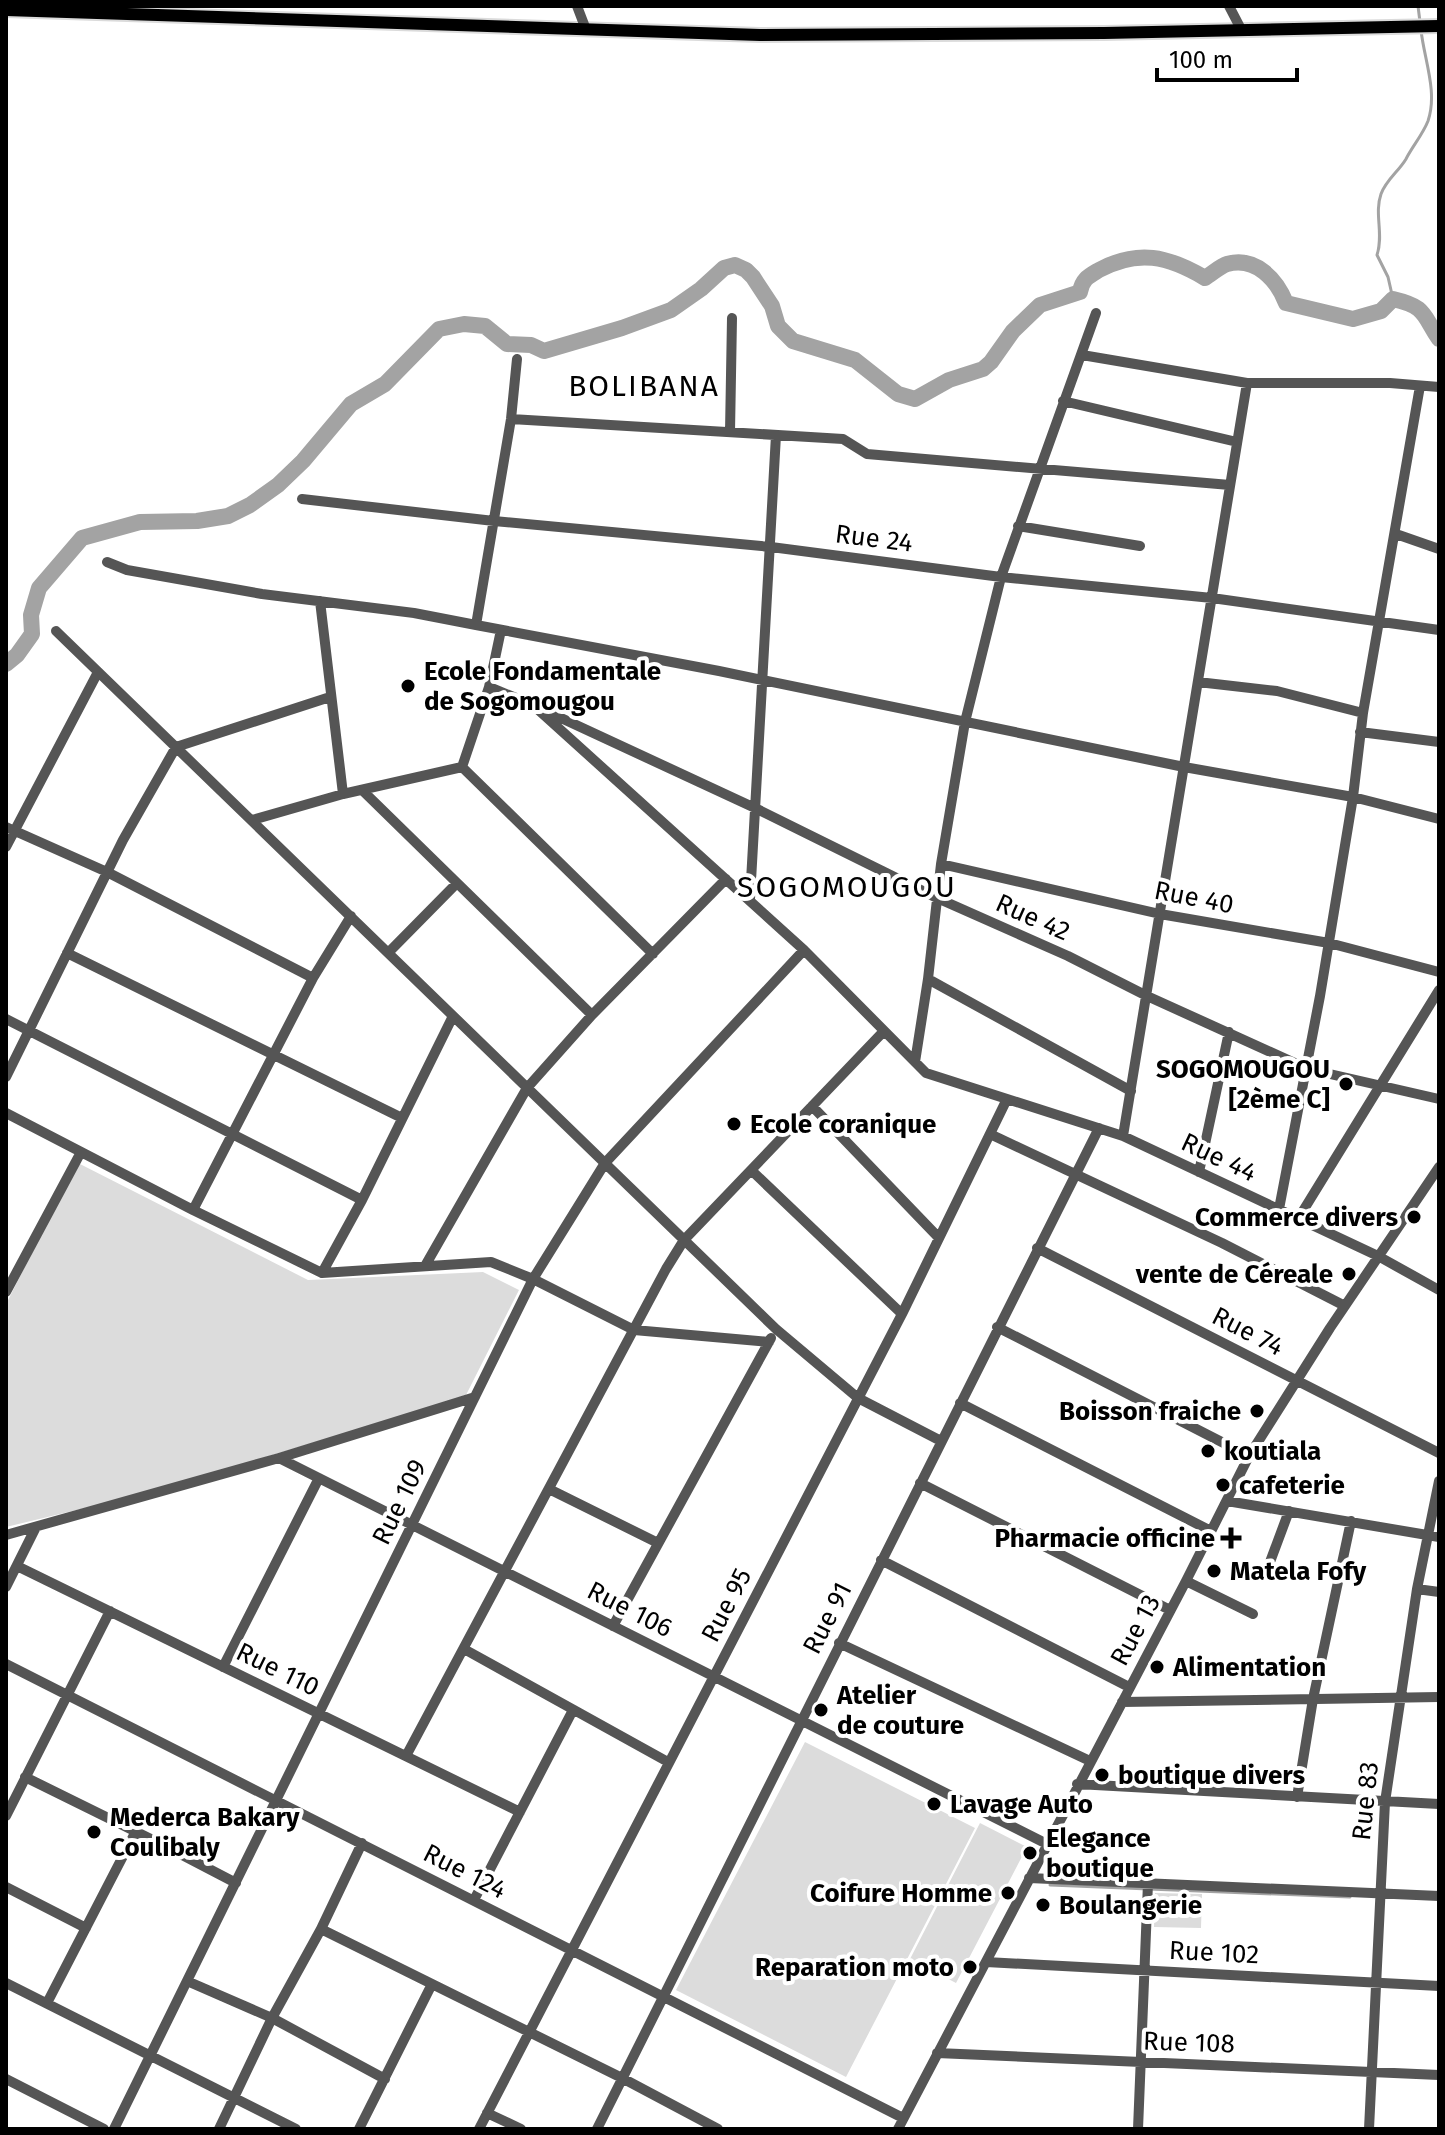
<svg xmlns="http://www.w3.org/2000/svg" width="1445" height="2135" font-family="'Fira Sans',sans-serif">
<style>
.green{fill:#dcdcdc}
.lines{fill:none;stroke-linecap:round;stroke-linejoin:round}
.stream{stroke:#a3a3a3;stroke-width:3}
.river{stroke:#a3a3a3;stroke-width:16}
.major-casing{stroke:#dbdbdb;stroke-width:16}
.minor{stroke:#555;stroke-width:10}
.major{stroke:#000;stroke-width:12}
.poi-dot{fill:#000;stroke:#fff;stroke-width:3}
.labels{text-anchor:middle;stroke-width:8;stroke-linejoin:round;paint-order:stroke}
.street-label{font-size:26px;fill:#000;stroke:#fff}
.poi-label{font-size:26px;font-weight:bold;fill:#000;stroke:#fff;text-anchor:start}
.quarter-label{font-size:30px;letter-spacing:2px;fill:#000;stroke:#fff}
</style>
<rect width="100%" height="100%" fill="#fff"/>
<path class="green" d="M78,1163l230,117 175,-8 36,18 -54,107 -322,97 -137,33v-223z
M805,1742l170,86 -129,249 -170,-87z
M980,1823l47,24 -71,136 -46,-24z
M1155,1893l47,1 -1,34 -47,-1z"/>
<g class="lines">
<path class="stream" d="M1418,6l2,16
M1393,299l-5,-22 -11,-22c7,-21 -3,-41 4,-61 5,-14 18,-23 25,-35 6,-12 17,-25 22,-38 10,-29 -4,-62 -7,-91
M1050,1885l300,12"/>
<path class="river" d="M6,664l11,-9 15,-21 -1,-19 8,-27 43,-50 58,-16 57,-1 31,-5 22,-11 28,-20 25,-24 48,-57 34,-20 54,-55 25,-5 21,2 22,18 24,1 13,6 78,-23 49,-18 30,-21 23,-21 11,-3 11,5 7,7 19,29 6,20 15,15 62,19 43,34 17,5 34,-19 34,-11 8,-7 22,-31 27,-26 40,-13c2,-13 9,-16 19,-22 39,-21 69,-14 106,8 7,-4 15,-12 22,-14 29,-8 50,16 59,39l67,16 28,-8 12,-12c34,8 29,15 46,40"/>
<defs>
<path id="major" d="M6,10l754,25 344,-2 335,-7"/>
</defs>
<use href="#major" class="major-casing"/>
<path class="minor" d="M577,6l8,21
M1229,6l13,25
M1082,355l165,28h143l49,4
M1063,401l174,41
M511,419l332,20 24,15 363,31
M730,432l2,-114
M302,499l192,22 277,26 230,30 211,21 227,32
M1018,526l122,20
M1396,534l43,15
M107,562l20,8 135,24 152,19 62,12 243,46 465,96 169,30 86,22
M320,601l23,193
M476,625l35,-206 6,-60
M56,631l720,698 82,69 83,43
M1198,682l79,9 86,22
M489,687l44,18 222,103 182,90 131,58 79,40 161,73 131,30
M533,705l271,245 122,123 197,63 255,120 61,34
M1360,732l79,10
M462,767l191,187
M462,767l27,-80 12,-57
M362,790l230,225
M252,820l91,-26 119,-27
M6,827l101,45 206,106
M6,847l92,-175
M941,864l219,50 169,29 110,29
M750,899l26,-464
M67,953l335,165
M388,953l69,-70
M928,979l203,112
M6,1019l356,181
M915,1062l13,-83 13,-115 24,-142 36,-145 95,-264
M6,1077l117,-237 53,-93 154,-50
M812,1106l127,132
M6,1113l187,97 129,63 169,-11 42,17 101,51 135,12
M990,1134l232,109 123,63
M1123,1136l124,-753
M751,1170l151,144
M1199,1172l30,-140
M1279,1209l41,-213 33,-199 10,-84 57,-327
M193,1210l120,-232 38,-62
M1298,1219l141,-229
M1037,1248l402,205
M425,1266l102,-178 65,-73 134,-136
M322,1273l40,-73 91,-184
M6,1292l75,-140
M997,1327l252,129
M960,1403l251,128
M279,1458l768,386
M920,1483l250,127
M549,1489l109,54
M1227,1501l212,36
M6,1535l273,-77 196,-61
M881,1560l248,127
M17,1566l503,246
M1267,1570l22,-59
M1186,1581l67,33
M6,1587l29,-58
M1417,1589l22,3
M613,1626l158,-288
M839,1643l251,118
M464,1649l204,113
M6,1664l897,454
M223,1667l96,-189
M1122,1702l317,-5
M406,1756l260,-487 18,-29 200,-209
M25,1777l140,69 71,37
M1077,1784l362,20
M1297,1797l16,-98 38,-178
M6,1816l104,-205
M1029,1878l410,18
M6,1887l80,41
M474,1900l99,-190
M321,1929l301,149 96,51
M986,1962l453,24
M187,1981l85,37 113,61
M6,1983l290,146
M47,2003l89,-172
M937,2053l502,22
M6,2079l98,50
M487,2113l34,16
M114,2129l419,-850 72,-116 199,-213
M219,2129l53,-111 49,-89 41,-86
M359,2129l73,-145
M479,2129l423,-815 105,-215
M597,2129l502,-1001
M898,2129l288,-548 63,-125 81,-128 109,-161
M1138,2129l10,-246
M1369,2129l16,-327 32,-213 22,-108"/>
<use href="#major" class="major"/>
</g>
<g class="poi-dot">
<circle cx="408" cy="686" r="8"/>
<circle cx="1346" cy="1084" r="8"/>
<circle cx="734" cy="1124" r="8"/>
<circle cx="1414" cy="1217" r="8"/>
<circle cx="1349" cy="1274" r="8"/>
<circle cx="1257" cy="1411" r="8"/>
<circle cx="1208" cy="1451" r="8"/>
<circle cx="1223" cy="1485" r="8"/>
<path d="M1227 1526h8v8h8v8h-8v8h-8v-8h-8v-8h8z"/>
<circle cx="1214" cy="1571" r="8"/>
<circle cx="1157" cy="1667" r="8"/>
<circle cx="821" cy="1710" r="8"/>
<circle cx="1102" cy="1775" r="8"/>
<circle cx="934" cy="1804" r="8"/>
<circle cx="94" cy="1832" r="8"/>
<circle cx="1030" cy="1853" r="8"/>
<circle cx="1008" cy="1893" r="8"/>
<circle cx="1043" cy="1905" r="8"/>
<circle cx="970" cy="1967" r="8"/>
</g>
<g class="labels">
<g class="street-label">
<text transform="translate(874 538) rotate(7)" y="9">Rue 24</text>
<text transform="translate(1194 897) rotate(11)" y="9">Rue 40</text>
<text transform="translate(1033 917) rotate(24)" y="9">Rue 42</text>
<text transform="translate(1219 1157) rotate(25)" y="9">Rue 44</text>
<text transform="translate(1248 1331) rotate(27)" y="9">Rue 74</text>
<text transform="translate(399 1502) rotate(-64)" y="9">Rue 109</text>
<text transform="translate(726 1605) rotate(-63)" y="9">Rue 95</text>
<text transform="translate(630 1609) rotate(27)" y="9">Rue 106</text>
<text transform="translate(827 1618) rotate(-63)" y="9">Rue 91</text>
<text transform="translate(1135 1630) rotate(-62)" y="9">Rue 13</text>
<text transform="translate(278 1669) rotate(26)" y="9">Rue 110</text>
<text transform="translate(1365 1801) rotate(-84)" y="9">Rue 83</text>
<text transform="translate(465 1871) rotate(27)" y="9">Rue 124</text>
<text transform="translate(1214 1952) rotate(3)" y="9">Rue 102</text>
<text transform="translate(1189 2042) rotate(2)" y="9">Rue 108</text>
</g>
<g class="poi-label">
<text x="424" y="680">Ecole Fondamentale<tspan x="424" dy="30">de Sogomougou</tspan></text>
<text x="1330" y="1078" text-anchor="end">SOGOMOUGOU<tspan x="1330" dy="30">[2ème C]</tspan></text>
<text x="750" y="1133">Ecole coranique</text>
<text x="1398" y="1226" text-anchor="end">Commerce divers</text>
<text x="1333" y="1283" text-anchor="end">vente de Céreale</text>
<text x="1241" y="1420" text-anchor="end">Boisson fraiche</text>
<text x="1224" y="1460">koutiala</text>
<text x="1239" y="1494">cafeterie</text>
<text x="1215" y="1547" text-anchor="end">Pharmacie officine</text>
<text x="1230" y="1580">Matela Fofy</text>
<text x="1173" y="1676">Alimentation</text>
<text x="837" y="1704">Atelier<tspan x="837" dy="30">de couture</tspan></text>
<text x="1118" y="1784">boutique divers</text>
<text x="950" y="1813">Lavage Auto</text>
<text x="110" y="1826">Mederca Bakary<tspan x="110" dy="30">Coulibaly</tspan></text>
<text x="1046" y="1847">Elegance<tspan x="1046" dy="30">boutique</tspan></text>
<text x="992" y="1902" text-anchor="end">Coifure Homme</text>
<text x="1059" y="1914">Boulangerie</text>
<text x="954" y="1976" text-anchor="end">Reparation moto</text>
</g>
<g class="quarter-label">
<text x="644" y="396">BOLIBANA</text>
<text x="847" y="897">SOGOMOUGOU</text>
</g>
</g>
<rect width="1445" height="2135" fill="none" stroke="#000000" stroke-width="16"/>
<path d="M1157 68v12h140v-12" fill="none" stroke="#000000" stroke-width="4"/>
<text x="1169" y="68" font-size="24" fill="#000000" stroke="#ffffff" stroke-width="6" paint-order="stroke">100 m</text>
</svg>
